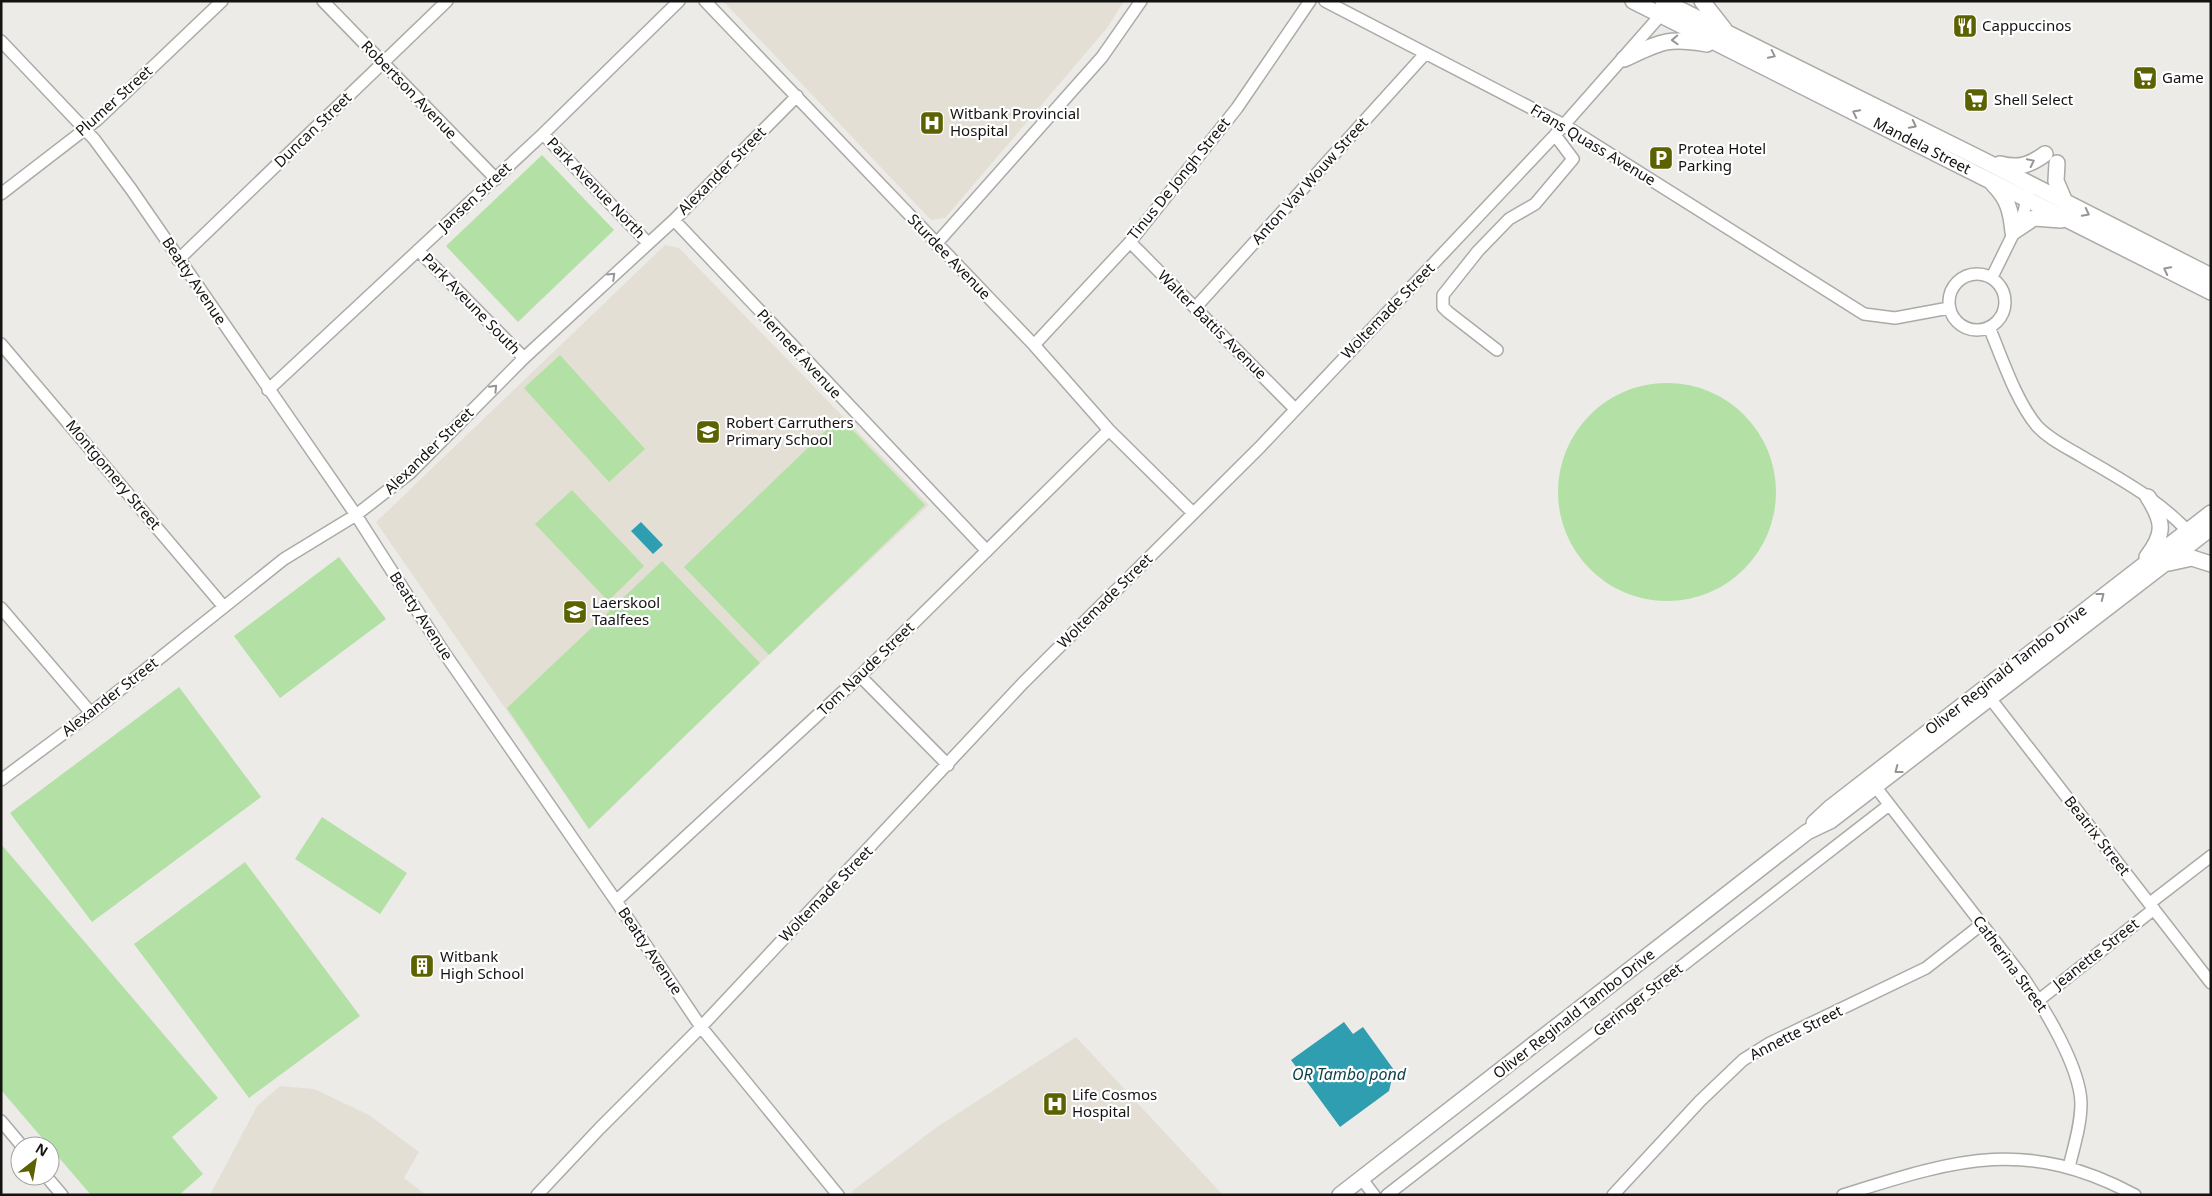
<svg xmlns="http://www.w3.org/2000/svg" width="2212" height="1196" font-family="'Noto Sans',sans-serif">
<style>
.built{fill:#e3dfd5}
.pitch{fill:#b2e0a5}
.water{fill:#309eb1}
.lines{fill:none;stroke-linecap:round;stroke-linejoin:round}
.minor-casing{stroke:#abaaa7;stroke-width:14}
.major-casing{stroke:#abaaa7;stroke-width:18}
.minor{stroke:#fff;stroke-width:11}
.major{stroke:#fff;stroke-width:15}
.oneway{stroke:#959594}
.labels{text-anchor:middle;stroke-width:4.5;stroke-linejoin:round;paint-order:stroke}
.poi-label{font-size:15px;fill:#131312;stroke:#fff;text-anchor:start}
.street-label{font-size:15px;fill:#131312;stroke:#fff}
.water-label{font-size:16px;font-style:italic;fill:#0f3f48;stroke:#fff}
</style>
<rect width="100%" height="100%" fill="#ecebe8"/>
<path class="built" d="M723,1h401l-17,27 -162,190 -14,2z
M665,245l14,3 250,257 -169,158 -171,166 -213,-307z
M1076,1037l147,158h-369l-3,-3 86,-65z
M280,1086l34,3 55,26 50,37 -15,26 22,17h-216l47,-89z"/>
<path class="pitch" d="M542,155l72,75 -96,92 -72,-76z
M560,355l85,94 -36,33 -85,-94z
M1558 492a109 109 0 1 1 218 0a109 109 0 1 1-218 0Z
M840,417l85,88 -156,150 -85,-88z
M572,490l72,76 -36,35 -73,-77z
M339,557l47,62 -106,79 -46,-62z
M662,561l98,102 -171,166 -82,-121z
M179,687l82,110 -169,125 -82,-109z
M322,817l85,56 -27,41 -85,-55z
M1,844l217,254 -46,39 31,37 -24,21h-88l-90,-105z
M245,862l115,154 -111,82 -115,-154z"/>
<path class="water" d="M641,522l22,23 -10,9 -22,-23z
M1344,1022l9,12 10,-7 31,43 -5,21 -49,36 -49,-67z"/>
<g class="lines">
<defs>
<path id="minor" d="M323,1l173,178
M705,1l329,344 75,85 84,83
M1325,1l239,124 300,189 31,4 54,-10
M1,41l93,98 37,50 225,326 87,136 173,250 85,126 137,168
M543,134l105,109
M1,194l96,-74 125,-119
M674,220l313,331
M1130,242l165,167
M936,244l166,-187 39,-56
M418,250l106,108
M178,260l269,-259
M1949 302a28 28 0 1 1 56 0a28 28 0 1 1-56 0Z
M1992,277l32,-65 4,-19
M1195,308l229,-253
M1989,327c13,31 27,74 48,99 12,13 29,21 44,30 39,23 81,45 111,80
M1,344l223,263
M1034,345l96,-103 107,-134 73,-107
M1497,350l-49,-38 -5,-5v-12l35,-44 31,-32 26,-15 38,-45 -18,-24
M268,390l275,-256 136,-133
M1,608l90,105
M860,676l88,89
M1986,693l225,290
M1,780l90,-67 193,-154 72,-44 54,-42 114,-115 150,-138 123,-124
M1871,781l151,195c21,30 58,90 59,127 0,22 -7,43 -12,64
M616,901l244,-225 249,-246
M2150,903l61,-47
M2039,1000l115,-91
M1,1121l21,25
M46,1176l16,19
M1361,1178l13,17
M537,1195l62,-66 102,-102 322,-344 237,-236 295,-312 111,-126
M1387,1195l502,-390
M1613,1195l87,-94 43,-41 27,-17 156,-75 56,-44
M1843,1195c112,-35 181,-59 292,0"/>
<path id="major" d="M1633,1l578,291
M1663,1l318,158 230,117
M1702,1l22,28
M1624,59c37,-17 42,-22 83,-15
M2057,163l-1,18 9,21
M2000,164c19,5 30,1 45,-10
M1993,184c15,15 18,27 20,48
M2013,232l21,-14 27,2
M2147,557c18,-24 17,-35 1,-60
M2169,563l23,-5 19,6
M1814,823l16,-15 381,-295
M1340,1195l467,-363 23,-11 381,-293"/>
</defs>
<use href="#minor" class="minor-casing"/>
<use href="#major" class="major-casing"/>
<use href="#minor" class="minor"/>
<use href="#major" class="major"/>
</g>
<defs><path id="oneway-chevron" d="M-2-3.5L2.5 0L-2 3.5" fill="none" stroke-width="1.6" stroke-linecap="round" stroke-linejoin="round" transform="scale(1.25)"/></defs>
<g class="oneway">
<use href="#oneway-chevron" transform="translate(1675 40) rotate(178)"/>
<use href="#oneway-chevron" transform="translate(1772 55) rotate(26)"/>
<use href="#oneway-chevron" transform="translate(1856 113) rotate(-153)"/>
<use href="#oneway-chevron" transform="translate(1913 125) rotate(27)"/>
<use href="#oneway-chevron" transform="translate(2031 162) rotate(-26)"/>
<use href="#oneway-chevron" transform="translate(2086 213) rotate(27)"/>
<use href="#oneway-chevron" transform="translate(2167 270) rotate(-153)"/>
<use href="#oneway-chevron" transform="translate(612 276) rotate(-43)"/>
<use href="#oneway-chevron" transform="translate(494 388) rotate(-46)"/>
<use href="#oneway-chevron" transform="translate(2101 596) rotate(-38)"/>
<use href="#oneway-chevron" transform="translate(1898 770) rotate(143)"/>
</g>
<defs>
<symbol id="restaurant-square" viewBox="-11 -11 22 22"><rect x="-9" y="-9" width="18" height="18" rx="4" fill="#5c6200" stroke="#fff"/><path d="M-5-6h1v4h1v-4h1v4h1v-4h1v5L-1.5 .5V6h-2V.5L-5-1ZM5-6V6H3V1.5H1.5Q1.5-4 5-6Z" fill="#fff"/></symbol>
<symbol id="supermarket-square" viewBox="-11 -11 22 22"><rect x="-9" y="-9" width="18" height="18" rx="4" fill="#5c6200" stroke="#fff"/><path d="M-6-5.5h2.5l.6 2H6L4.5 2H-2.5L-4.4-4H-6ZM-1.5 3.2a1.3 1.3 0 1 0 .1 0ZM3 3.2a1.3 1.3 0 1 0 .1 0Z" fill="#fff"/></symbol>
<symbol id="hospital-square" viewBox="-11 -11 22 22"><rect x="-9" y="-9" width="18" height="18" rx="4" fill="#5c6200" stroke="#fff"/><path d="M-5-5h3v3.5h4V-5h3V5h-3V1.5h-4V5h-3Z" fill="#fff"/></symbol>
<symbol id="parking-square" viewBox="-11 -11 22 22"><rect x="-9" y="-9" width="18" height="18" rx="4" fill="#5c6200" stroke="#fff"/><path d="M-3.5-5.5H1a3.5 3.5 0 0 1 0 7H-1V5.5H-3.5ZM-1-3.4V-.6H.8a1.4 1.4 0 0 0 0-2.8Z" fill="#fff"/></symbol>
<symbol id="school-square" viewBox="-11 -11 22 22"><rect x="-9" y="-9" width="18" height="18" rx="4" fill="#5c6200" stroke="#fff"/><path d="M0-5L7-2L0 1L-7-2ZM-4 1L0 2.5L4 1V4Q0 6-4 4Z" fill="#fff"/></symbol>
<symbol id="building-square" viewBox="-11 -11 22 22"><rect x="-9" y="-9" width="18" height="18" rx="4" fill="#5c6200" stroke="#fff"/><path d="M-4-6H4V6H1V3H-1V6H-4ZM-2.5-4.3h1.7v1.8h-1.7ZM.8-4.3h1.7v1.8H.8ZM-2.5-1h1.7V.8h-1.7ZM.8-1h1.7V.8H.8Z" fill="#fff"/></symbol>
</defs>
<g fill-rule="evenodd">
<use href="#restaurant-square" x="1951" y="12" width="28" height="28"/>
<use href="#supermarket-square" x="2131" y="64" width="28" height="28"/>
<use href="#supermarket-square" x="1962" y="86" width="28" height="28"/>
<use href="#hospital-square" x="918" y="109" width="28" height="28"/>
<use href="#parking-square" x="1647" y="144" width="28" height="28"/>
<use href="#school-square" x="694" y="418" width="28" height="28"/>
<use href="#school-square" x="561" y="598" width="28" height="28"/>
<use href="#building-square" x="408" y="952" width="28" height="28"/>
<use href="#hospital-square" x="1041" y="1090" width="28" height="28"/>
</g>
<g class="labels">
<g class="poi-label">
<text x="1982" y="31">Cappuccinos</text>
<text x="2162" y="83">Game</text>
<text x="1994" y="105">Shell Select</text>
<text x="950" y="119">Witbank Provincial<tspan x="950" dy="17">Hospital</tspan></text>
<text x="1678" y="154">Protea Hotel<tspan x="1678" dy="17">Parking</tspan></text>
<text x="726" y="428">Robert Carruthers<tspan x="726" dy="17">Primary School</tspan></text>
<text x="592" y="608">Laerskool<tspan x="592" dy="17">Taalfees</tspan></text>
<text x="440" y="962">Witbank<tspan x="440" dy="17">High School</tspan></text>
<text x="1072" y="1100">Life Cosmos<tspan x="1072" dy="17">Hospital</tspan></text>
</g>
<g class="street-label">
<text transform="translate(409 90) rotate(46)" y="5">Robertson Avenue</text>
<text transform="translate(114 101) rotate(-42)" y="5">Plumer Street</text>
<text transform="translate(313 130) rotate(-44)" y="5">Duncan Street</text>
<text transform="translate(1593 145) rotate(31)" y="5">Frans Quass Avenue</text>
<text transform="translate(1922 146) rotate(27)" y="5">Mandela Street</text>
<text transform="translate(722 171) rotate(-45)" y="5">Alexander Street</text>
<text transform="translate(1179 179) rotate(-51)" y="5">Tinus De Jongh Street</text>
<text transform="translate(1310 181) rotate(-48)" y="5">Anton Vav Wouw Street</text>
<text transform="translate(596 188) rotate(46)" y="5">Park Avenue North</text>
<text transform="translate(475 197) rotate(-43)" y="5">Jansen Street</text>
<text transform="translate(949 257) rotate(46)" y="5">Sturdee Avenue</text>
<text transform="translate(194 281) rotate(56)" y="5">Beatty Avenue</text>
<text transform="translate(471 304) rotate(46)" y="5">Park Aveune South</text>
<text transform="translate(1388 311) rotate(-46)" y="5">Woltemade Street</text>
<text transform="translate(1212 325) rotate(45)" y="5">Walter Battis Avenue</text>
<text transform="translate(799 354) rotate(47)" y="5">Pierneef Avenue</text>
<text transform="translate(429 451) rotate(-44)" y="5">Alexander Street</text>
<text transform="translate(113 475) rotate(50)" y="5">Montgomery Street</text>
<text transform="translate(1105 601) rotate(-45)" y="5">Woltemade Street</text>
<text transform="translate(421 616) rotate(57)" y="5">Beatty Avenue</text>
<text transform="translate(866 669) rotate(-44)" y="5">Tom Naude Street</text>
<text transform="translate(2006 670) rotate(-38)" y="5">Oliver Reginald Tambo Drive</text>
<text transform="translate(110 697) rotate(-38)" y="5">Alexander Street</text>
<text transform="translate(2097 836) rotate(52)" y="5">Beatrix Street</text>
<text transform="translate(826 894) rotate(-46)" y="5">Woltemade Street</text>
<text transform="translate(650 951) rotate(56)" y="5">Beatty Avenue</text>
<text transform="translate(2096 954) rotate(-38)" y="5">Jeanette Street</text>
<text transform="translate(2010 964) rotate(54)" y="5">Catherina Street</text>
<text transform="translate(1638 1000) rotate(-38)" y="5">Geringer Street</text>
<text transform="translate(1574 1014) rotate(-38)" y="5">Oliver Reginald Tambo Drive</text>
<text transform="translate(1796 1033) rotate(-27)" y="5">Annette Street</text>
</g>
<g class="water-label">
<text x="1349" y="1080">OR Tambo pond</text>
</g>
</g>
<rect width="2212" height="1196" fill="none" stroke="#131312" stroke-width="5"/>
<g transform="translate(35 1161) rotate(31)"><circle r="24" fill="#ffffff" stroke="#a1a1a0"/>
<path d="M0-4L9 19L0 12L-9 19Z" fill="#5c6200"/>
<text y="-8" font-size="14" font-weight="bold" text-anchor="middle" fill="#131312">N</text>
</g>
</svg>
